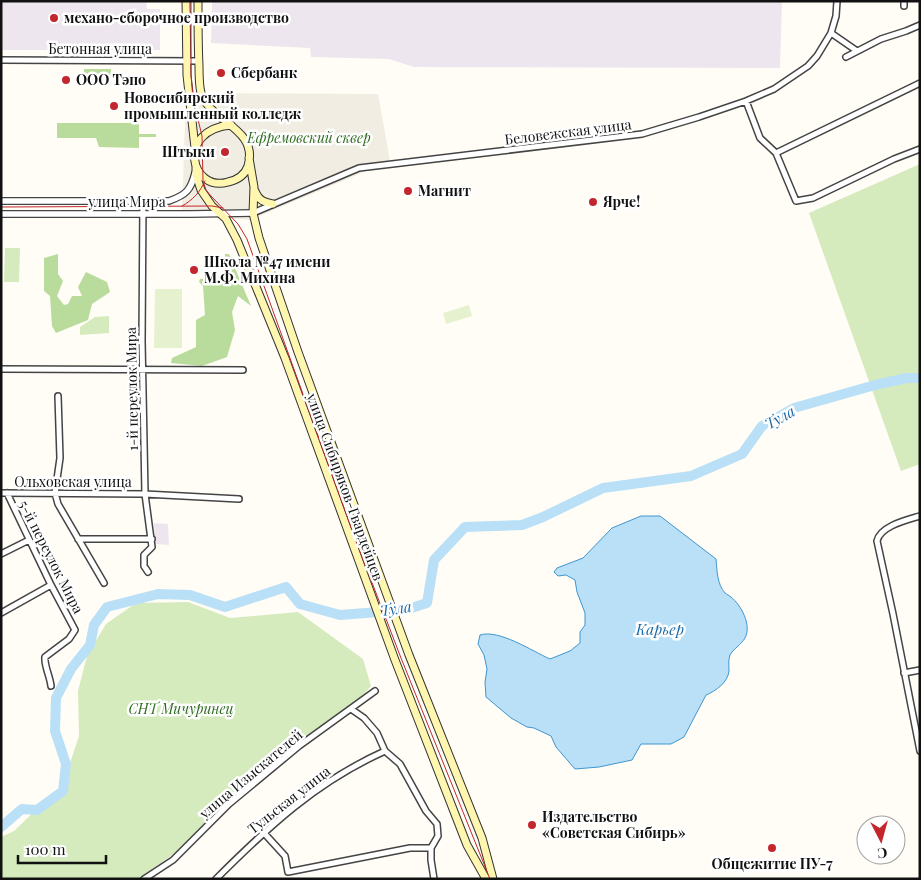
<svg xmlns="http://www.w3.org/2000/svg" width="921" height="880" font-family="'Playfair Display',serif">
<style>
.industrial{fill:#eee6ef}
.green{fill:#d5ebbd}
.forest{fill:#b9dc9c}
.pitch{fill:#e6f2cf}
.plaza{fill:#f1ede2}
.water{fill:#b9e0f7;stroke:#3f96cf}
.lines{fill:none;stroke-linecap:round;stroke-linejoin:round}
.river{stroke:#b9e0f7;stroke-width:10}
.minor-casing{stroke:#444;stroke-width:8}
.tertiary-casing{stroke:#444;stroke-width:8}
.secondary-casing{stroke:#333;stroke-width:9}
.minor{stroke:#fff;stroke-width:5}
.tertiary{stroke:#fff;stroke-width:5.5}
.secondary{stroke:#fff6b0;stroke-width:7}
.tram{stroke:#c4262e;stroke-width:1}
.poi-dot{fill:#c4262e;stroke:#fff;stroke-width:2}
.labels{text-anchor:middle;stroke-width:5;stroke-linejoin:round;paint-order:stroke}
.poi-label{font-size:14px;font-weight:bold;fill:#111;stroke:#fff;text-anchor:start}
.street-label{font-size:14px;fill:#111;stroke:#fff}
.park-label{font-size:14px;font-style:italic;fill:#2f6b1f;stroke:#fff}
.water-label{font-size:15px;font-style:italic;fill:#1768a6;stroke:#fff}
</style>
<rect width="100%" height="100%" fill="#fffdf5"/>
<path class="industrial" d="M1,1h145l1,8h13v41h-159z
M212,1h570l-2,67 -366,-1 -25,-8 -78,-2 -1,-9 -99,-5z
M154,523l14,1 1,21 -14,-1z"/>
<path class="green" d="M920,164v300l-19,7 -92,-258z
M5,248h15l-1,34h-15z
M109,316v17l-29,2v-8l15,-10z
M188,602l42,16 68,-6 65,47 8,27 -21,24 -51,36 -70,58 -57,51 -34,24h-137v-42l13,-6 49,-47 16,-48 -1,-45 9,-35 19,-32 30,-21z"/>
<path class="forest" d="M84,69h27v14h-27z
M57,123h82v11h17v3h-17v11l-40,-1 -3,-9h-39z
M58,254v20l5,7 -6,15 7,9 4,-1 4,-8h10l-4,-9 8,-15 21,10 3,10 -18,12 -4,16 -32,13 -4,-7 -2,-30 -6,-5v-33z
M225,254h4l22,52 -13,-10 -6,16 3,18 -8,27 -25,9 -31,-3 1,-5 24,-11v-27l9,-5 -2,-29 -4,-4 1,-3 24,-4z"/>
<path class="pitch" d="M155,289h27v59h-28z
M469,305l3,11 -26,8 -3,-11z"/>
<path class="plaza" d="M186,93l192,1 12,67 -140,59 -68,-6z"/>
<path class="water" d="M641,516h19l56,43c1,11 1,25 9,34 1,1 5,3 6,4 10,8 21,28 14,41 -4,7 -12,11 -15,17 -2,6 -1,10 -1,16 -1,11 -13,20 -23,24l-22,42 -13,7h-30l-9,16 -33,7 -24,2 -19,-22 -5,-11 -17,-8 -7,-1 -16,-9 -25,-21 -1,-15 2,-13 -3,-14 -6,-11 2,-9c19,-6 52,16 70,24l20,-8 10,-8v-11l5,-7v-12l-8,-21 -2,-12 -9,-5 -8,1 -4,-4 3,-4 26,-10 29,-30z"/>
<g class="lines">
<path class="river" d="M1,827l21,-18 15,1 26,-19 3,-27 -11,-33 1,-33 15,-29 19,-24 4,-20 13,-18 51,-13 32,1 35,12 61,-20 14,17 40,11 65,-5 22,-7 7,-43 31,-33 57,-2 21,-8 60,-29 88,-12 51,-22 20,-28 32,-18 81,-23 32,-7h13"/>
<defs>
<path id="minor" d="M904,1v5
M831,33l26,18
M846,57l35,-18 25,-8 14,-6
M1,60l198,1
M746,101l14,37 16,15 20,48 17,-3 81,-39 26,-10
M776,153l144,-70
M143,201l-1,140 3,153 7,53 -8,8v11l4,6
M253,213l106,-45 283,-34 57,-17 47,-16 28,-12 34,-23 9,-10 14,-23 5,-17 1,-15
M1,369l242,1
M58,396l2,62 -5,35 3,11 46,79
M1,493l144,1 94,5
M7,493l44,92 24,45 -6,9 -24,18c-1,9 5,19 6,29
M920,516c-13,4 -40,10 -43,25l16,73 27,137
M78,539h74
M1,554l28,-14
M1,613l50,-28
M904,673l16,-3
M351,709l13,9 13,15 8,18 15,13 26,47 11,13 1,12 -7,12
M264,833l21,23 3,16 122,-24h21
M431,848v12l3,19
M144,879l29,-19 56,-56 70,-58 76,-55
M216,879c53,-53 100,-97 169,-128"/>
<path id="tertiary" d="M1,201h168c17,-6 22,-11 26,-28
M1,214h190l62,-1"/>
<path id="secondary" d="M186,1l1,74 8,73
M198,1c0,22 0,44 1,65 0,9 0,19 2,27 9,29 58,35 47,73 -3,9 -11,14 -20,16 -37,11 -53,-52 3,-57
M249,158l5,29 -1,26 6,25 39,114 111,303 73,183 11,41
M196,166v9l5,15 11,16 14,13 11,21 48,118 110,302 72,185 19,34
M255,191c4,10 9,11 18,13"/>
</defs>
<use href="#minor" class="minor-casing"/>
<use href="#tertiary" class="tertiary-casing"/>
<use href="#secondary" class="secondary-casing"/>
<use href="#minor" class="minor"/>
<use href="#tertiary" class="tertiary"/>
<use href="#secondary" class="secondary"/>
<path class="tram" d="M191,1v74l2,24 9,37 1,45 3,9 5,6 27,28 9,15 109,302 45,117 89,221
M182,206c11,-6 18,-14 23,-25
M1,207l211,-1 11,2"/>
</g>
<g class="poi-dot">
<circle cx="54" cy="18" r="5"/>
<circle cx="221" cy="73" r="5"/>
<circle cx="66" cy="80" r="5"/>
<circle cx="114" cy="106" r="5"/>
<circle cx="225" cy="152" r="5"/>
<circle cx="408" cy="191" r="5"/>
<circle cx="593" cy="202" r="5"/>
<circle cx="194" cy="270" r="5"/>
<circle cx="532" cy="825" r="5"/>
<circle cx="772" cy="848" r="5"/>
</g>
<g class="labels">
<g class="poi-label">
<text x="64" y="23">механо-сборочное производство</text>
<text x="231" y="78">Сбербанк</text>
<text x="76" y="85">ООО Тэпо</text>
<text x="124" y="103">Новосибирский<tspan x="124" dy="16">промышленный колледж</tspan></text>
<text x="215" y="157" text-anchor="end">Штыки</text>
<text x="418" y="196">Магнит</text>
<text x="603" y="207">Ярче!</text>
<text x="204" y="267">Школа №47 имени<tspan x="204" dy="16">М.Ф. Михина</tspan></text>
<text x="542" y="822">Издательство<tspan x="542" dy="16">«Советская Сибирь»</tspan></text>
<text x="772" y="869" text-anchor="middle">Общежитие ПУ-7</text>
</g>
<g class="street-label">
<text x="100" y="54">Бетонная улица</text>
<text transform="translate(568 132) rotate(-7)" y="5">Беловежская улица</text>
<text x="127" y="207">улица Мира</text>
<text transform="translate(132 389) rotate(-91)" y="5">1-й переулок Мира</text>
<text x="73" y="487">Ольховская улица</text>
<text transform="translate(345 487) rotate(70)" y="5">улица Сибиряков-Гвардейцев</text>
<text transform="translate(51 557) rotate(63)" y="5">5-й переулок Мира</text>
<text transform="translate(251 774) rotate(-40)" y="5">улица Изыскателей</text>
<text transform="translate(289 800) rotate(-38)" y="5">Тульская улица</text>
</g>
<g class="park-label">
<text x="309" y="143">Ефремовский сквер</text>
<text x="181" y="714">СНТ Мичуринец</text>
</g>
<g class="water-label">
<text transform="translate(780 418) rotate(-29)" y="5">Тула</text>
<text transform="translate(396 609) rotate(-8)" y="5">Тула</text>
<text x="660" y="635">Карьер</text>
</g>
</g>
<rect width="921" height="880" fill="none" stroke="#111111" stroke-width="5"/>
<g transform="translate(881 840) rotate(174)"><circle r="24" fill="#ffffff" stroke="#a0a0a0"/>
<path d="M0-4L9 19L0 12L-9 19Z" fill="#c4262e"/>
<text y="-8" font-size="14" font-weight="bold" text-anchor="middle" fill="#111111">С</text>
</g>
<path d="M18 855v8h88v-8" fill="none" stroke="#111111" stroke-width="2.5"/>
<text x="25" y="855" font-size="15" fill="#111111" stroke="#ffffff" stroke-width="4" paint-order="stroke">100 m</text>
</svg>
